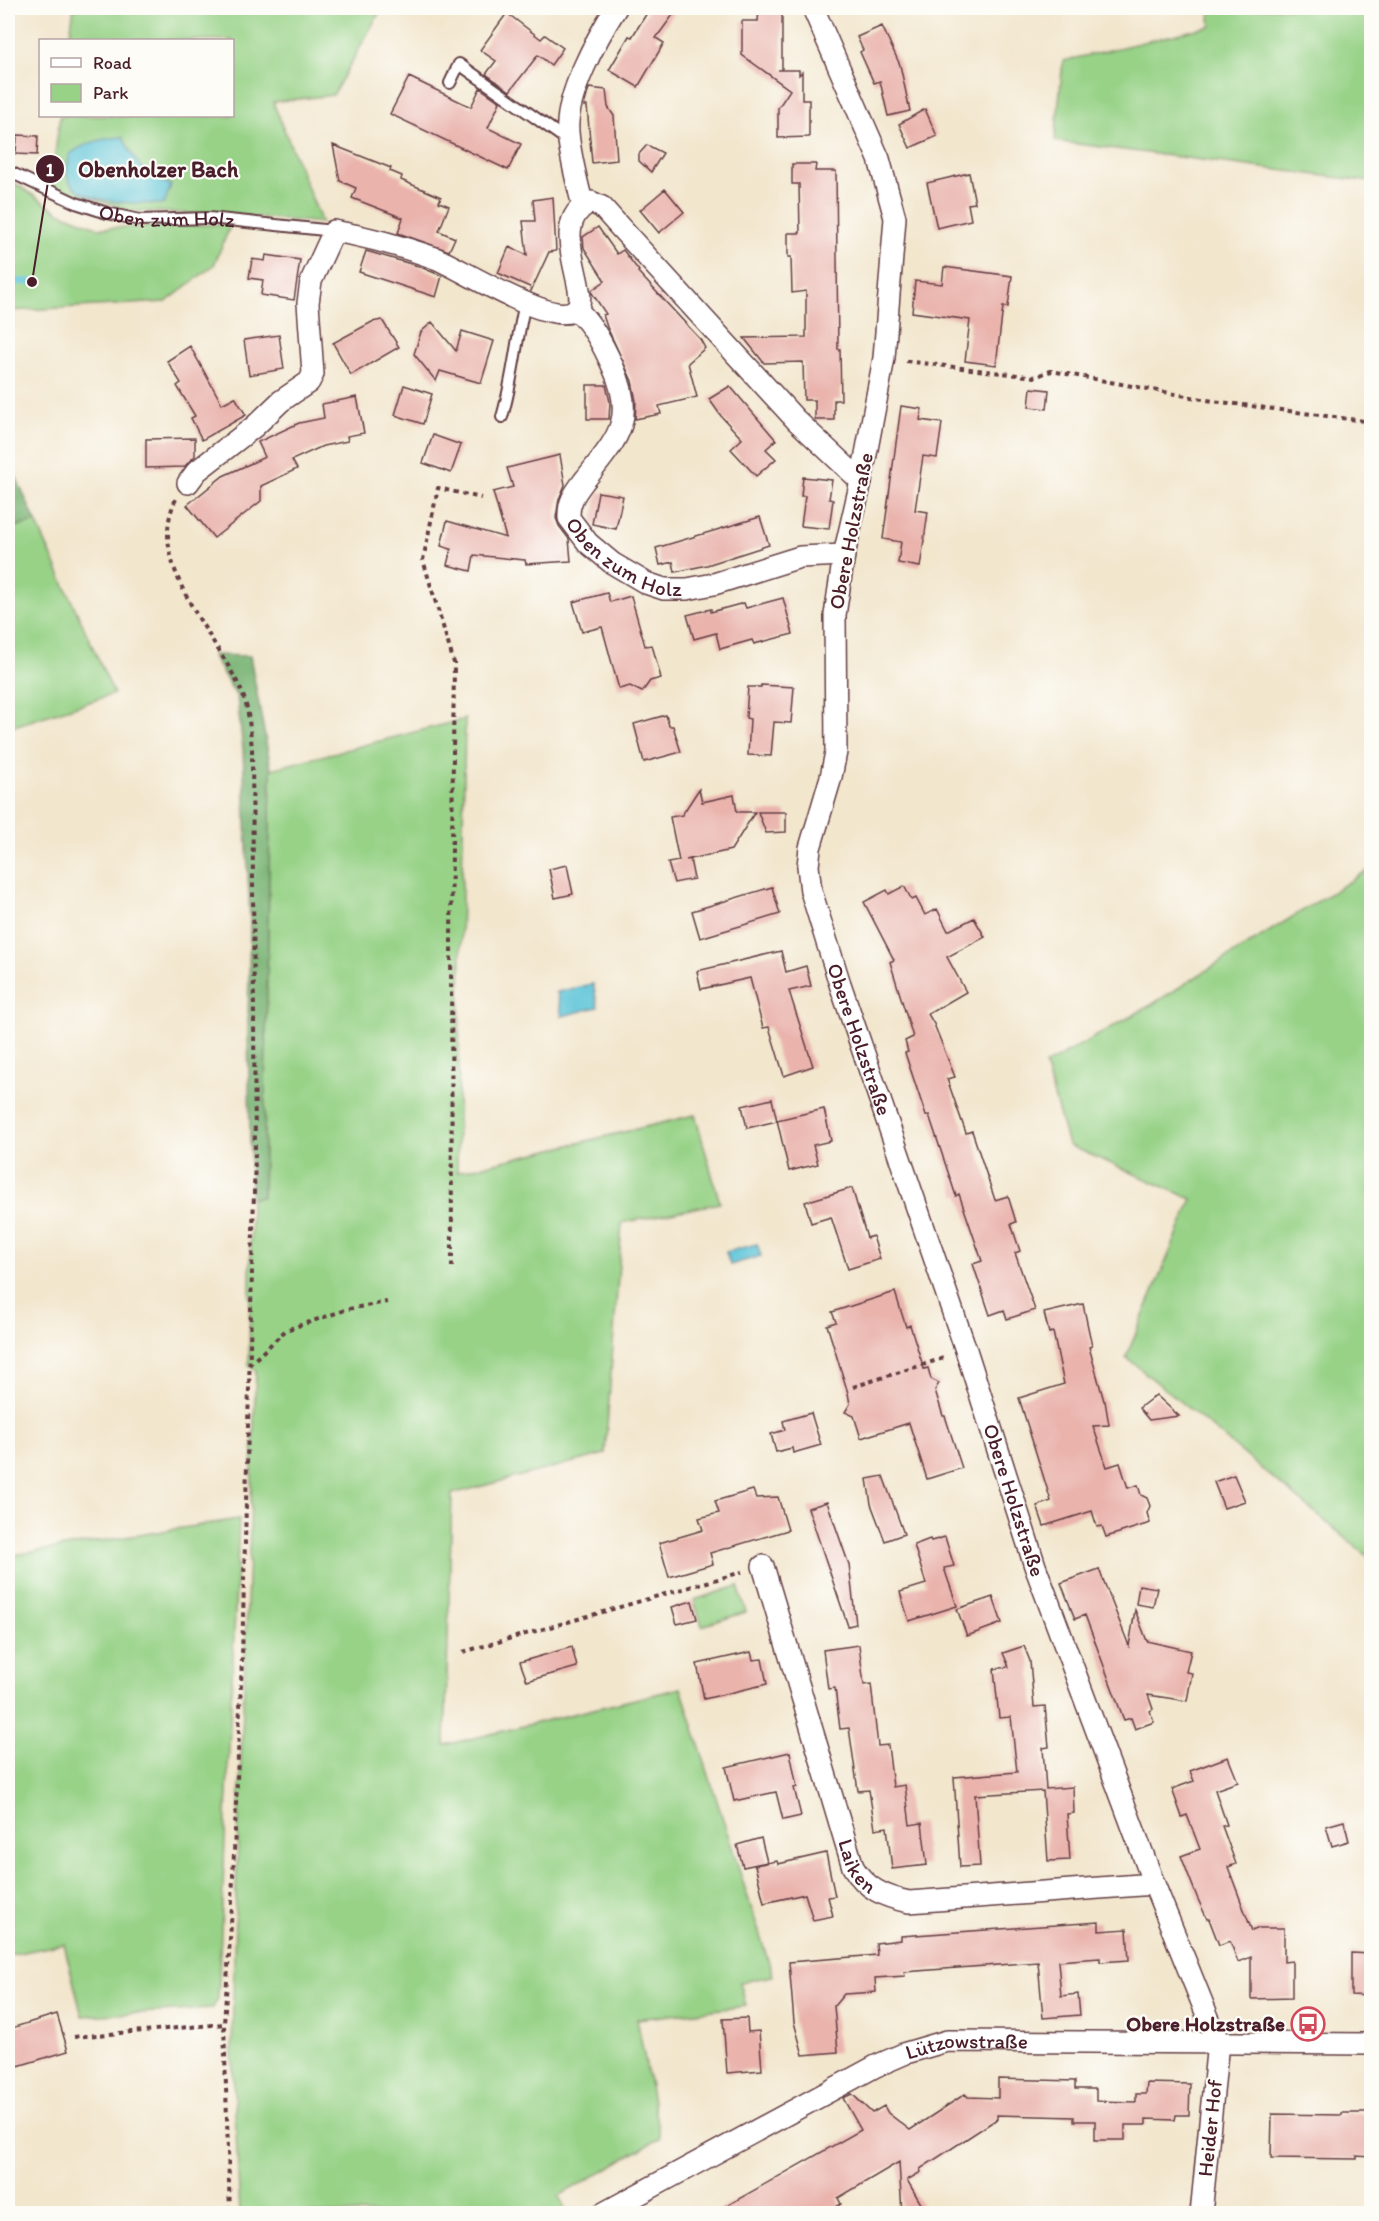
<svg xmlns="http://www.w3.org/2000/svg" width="1379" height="2221" font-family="Itim,sans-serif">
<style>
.green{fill:#97d287;stroke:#707859;stroke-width:1.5}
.forest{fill:#79b474;stroke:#626a50;stroke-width:1.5}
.water{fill:#5bc4d8;stroke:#527282;stroke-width:1.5}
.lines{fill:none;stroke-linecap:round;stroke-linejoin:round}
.stream{stroke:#5bc4d8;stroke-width:7}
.building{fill:#eab4ad}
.service-casing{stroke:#633d43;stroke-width:14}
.minor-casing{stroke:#633d43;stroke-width:24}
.path{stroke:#633d43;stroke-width:4;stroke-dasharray:4.5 4.5;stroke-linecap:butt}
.service{stroke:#fff;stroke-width:10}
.minor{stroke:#fff;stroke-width:21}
.labels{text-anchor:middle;stroke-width:4.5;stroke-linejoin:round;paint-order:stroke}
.street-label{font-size:21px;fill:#4a1f2b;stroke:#fdfcf7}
.poi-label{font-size:21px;font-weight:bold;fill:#4a1f2b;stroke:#fdfcf7;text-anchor:end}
.leader{fill:none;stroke:#4a1f2b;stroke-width:2}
.callout-dot{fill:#4a1f2b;stroke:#fdfcf7;stroke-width:2}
.mark-label{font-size:18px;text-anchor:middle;font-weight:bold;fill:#fff}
.callout-label{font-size:22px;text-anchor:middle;font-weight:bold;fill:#4a1f2b;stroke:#fdfcf7;stroke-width:4.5;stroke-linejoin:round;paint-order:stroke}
</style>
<rect width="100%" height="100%" fill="#fdfcf7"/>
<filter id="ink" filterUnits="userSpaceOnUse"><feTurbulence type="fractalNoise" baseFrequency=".0167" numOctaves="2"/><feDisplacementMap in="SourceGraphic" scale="12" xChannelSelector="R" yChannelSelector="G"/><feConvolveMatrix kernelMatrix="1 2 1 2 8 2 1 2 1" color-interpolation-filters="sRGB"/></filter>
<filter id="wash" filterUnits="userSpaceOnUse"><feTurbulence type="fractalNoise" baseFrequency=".008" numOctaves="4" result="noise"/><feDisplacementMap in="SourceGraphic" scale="24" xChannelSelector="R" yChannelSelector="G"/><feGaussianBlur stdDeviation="1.35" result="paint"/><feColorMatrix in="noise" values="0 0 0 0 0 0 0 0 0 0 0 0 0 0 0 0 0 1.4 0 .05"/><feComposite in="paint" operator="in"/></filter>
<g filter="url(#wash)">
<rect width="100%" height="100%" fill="#f2e6cd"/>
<path class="green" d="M74,8h308l-49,87 -60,7 49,121 -88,-8 -101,-4 -82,-25 9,-70h172v-76h-163z
M1209,8h162v174l-316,-41 8,-80 148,-35z
M8,179l51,33 40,16 132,-4 -17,41 -48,37 -158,9z
M36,522l78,172 -106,34v-200z
M465,719l-8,453 238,-57 25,88 -98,20 -17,231 -153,40 -7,251 236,-57 92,288 -33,6 6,24 -109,13 23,119 -101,58 8,17 -327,1 -8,-165 3,-131 21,-547 -7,-5 2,-168 12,-1 8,-428z
M1371,868v691l-245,-202 66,-158 -124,-54 -23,-80 106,-60z
M239,1519l-21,480 -6,10 -130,7 -18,-72 -56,11v-399z
M738,1586l8,26 -44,14 -8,-26z"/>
<path class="forest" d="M8,459l28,63 -28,6z
M212,655l38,1 21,113 -8,428 -12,1 -3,-173 2,-103 -7,-172 -6,-53z"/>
<path class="water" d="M123,137c12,26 20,37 48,48l-7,19c-23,-1 -91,2 -97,-30 -1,-5 2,-13 2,-19 16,-13 34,-17 54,-18z
M593,984l5,23 -36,9 -5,-24z
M757,1244l4,12 -31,9 -4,-13z"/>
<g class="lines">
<path class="stream" d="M8,281l24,1"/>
</g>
<g id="blocks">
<path class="building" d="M650,8h28l-22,30 8,5 -26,44 -29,-17 20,-34 3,1z
M782,9v61h-4h21v5l3,-3v28h7v37l-31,1v-30l12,-18 -48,-35v-34h16l1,-11z
M507,13l34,26 4,-4 18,13 -12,17 -13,-10 -28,36 -24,-17 10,-13 -16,-11z
M882,26l18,39 10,46 -22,5 -8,-35 -6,2 -14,-31 3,-2 -6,-13z
M409,77l62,30 9,-19 20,14 -12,26 33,16 -13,26 -118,-56z
M589,88l17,2 2,17 6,9 3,44 -25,3 -5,-57h-3z
M925,109l12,27 -27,12 -11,-24z
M17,135l21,1 -1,19 -21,-1z
M333,145l58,23 -1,3 12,5 -1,4 40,17 -2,5 10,4 -10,25 16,7 -6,13 -51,-18 5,-15 -51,-20 4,-10 -16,-7z
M647,145l16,8 -12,19 -12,-11v-7z
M792,164h24l-1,7h21l2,178h2l1,51h-7v20h-19v-20h-11l-1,-38 -39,1 -20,-25 62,-1v-46l-14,2 -1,-36h-3v-24h12l-1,-49h-7z
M969,173l6,30 -7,1 3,16 -34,8 -10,-45z
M665,189l19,23 -25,21 -19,-23z
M553,197l3,54 -7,1 -18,39 -1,-4 -32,-14 11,-26 18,8 -4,-34h12l-2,-21z
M598,227l19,27 6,-4 16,21 -1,1 62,67 5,9 -17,15 9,34 -38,9 2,8 -26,5 1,-18 -4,-20 -25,-54 -4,-12 3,-1 -14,-21v-3l13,-9 -21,-33 -1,-11z
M366,251l52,15 24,10 -6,21 -77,-25z
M266,255l34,5 -6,40 -33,-5 2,-15 -14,-2 3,-19 13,2z
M944,267l68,9 -4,31h-5l-7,58 -31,-4 5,-41 -58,-8 3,-31 27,3z
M382,320l17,27 -48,28 -18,-32 39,-21z
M432,322l24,29 6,-20 32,10 -13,42 -41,-12 -4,10 -22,-27 7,-22z
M279,335l5,34 -35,6 -5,-35z
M190,346l32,58 13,-7 11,18 -44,25 -11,-22 4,-2 -18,-30 4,-3 -14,-22z
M404,385l28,9 -9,30 -28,-9z
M587,385h19l4,17 -1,17h-22z
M730,386l46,54 -10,9 10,10 -20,17 -25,-27 11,-10 -21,-23 -12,-17z
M1031,388l18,2 -2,19 -18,-2z
M357,397l7,36 -17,3 1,5 -25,5 -31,14 5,9 -36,17v15l-47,37 -27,-33 36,-29 42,-19 -7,-15 41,-19 25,-5 -2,-14z
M901,406l21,3 -2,11 22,3 -5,35 -14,-2 -8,54 13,2 -8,55 -22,-4 3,-21 -18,-3z
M433,435l28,10 -10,28 -28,-10z
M195,438v18l-11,11 -38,1v-29z
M560,455l5,30 -6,14 -3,19 3,8 10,13 2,22 -45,3 -1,-4 -51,-5 -3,16 -24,-6 4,-16 -10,-3 6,-25 59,17 -13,-46 20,-5 -6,-19z
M803,477l29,3 -3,19 4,1 -4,29 -28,-3 4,-30h-4z
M598,492l25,4 -7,33 -24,-5z
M760,517l9,28 -62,20 -32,7 -2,-10 -13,3 -4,-17z
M607,593l3,9 21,-6 14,50 7,-1 9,33 -11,3 -8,11 -12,-6 -11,3 -17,-62 -20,5 -9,-30z
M783,598l10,36 -39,10 -2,-4 -32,9 -4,-16 -22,6 -7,-24 24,-6v3l33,-9 2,5z
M761,685l33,2 -3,36 -17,-1 -3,34 -23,-1 2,-36 -4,-1 2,-31h13z
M666,715l3,11h4l8,26 -37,10 -10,-38z
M699,789l3,13 32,-7 3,17h18l-24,38 -45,10 4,-1 4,20 -20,4 -6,-20 11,-2 -9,-44 12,-2z
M758,812h28v20l-20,1z
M567,865l6,29 -18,4 -6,-29z
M904,886l8,14 4,-2 9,17 12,-6 11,22 26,-13 11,19 -38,20 19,35 -38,22 6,10 21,53 -8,2 19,54 6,-2 23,69 13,-4 8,26 -5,2 9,27 -5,2 20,57 -28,9 -3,-9 -14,5 -17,-51 9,-3 -23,-67 -3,2 -27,-81 -3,1 -21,-63 3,-1 -3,-11 8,-4 -23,-75 4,-2 -30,-58 23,-12 2,4z
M772,887l8,27 -80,24 -8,-27z
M781,951l5,21 20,-6 5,20 -22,5 24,75 -29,10 -15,-49 -6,1 -13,-50 -49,11 -4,-18z
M772,1099l5,22 -30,7 -5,-22z
M824,1109l7,32 -18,4 5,19 -29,7 -12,-51z
M852,1188l15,50 6,-2 7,23 -32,10 -17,-52 -20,6 -6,-21z
M895,1292l11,35 4,-2 14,44 4,-1 3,11 8,4 -4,7 8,26h2l17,52 -35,11 -18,-56 -48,15 -7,-22 -9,-4 5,-8 -2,-11 -21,-68 9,-3 -4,-10z
M1083,1304l9,42 -3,1 15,54h1l4,24 -16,1 14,41 13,-4 8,25 10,-3 3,10 6,3 3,8 -3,7 3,10 -44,14 -4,-11 -5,1 -5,-16 -48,15 -7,-20 14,-5 -32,-103 45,-14 -11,-52 -4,1 -5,-20z
M1156,1395l23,21 -30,4 -10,-12z
M811,1413l10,32 -28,8 -1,-5 -16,4 -5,-18 14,-4 -2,-9z
M1234,1475l11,26 -21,7 -10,-26z
M883,1476l21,58 -19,7 -14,-37 -4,-25z
M753,1490l3,8 22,-1 10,33 -78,23 3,11 -44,13 -10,-34 44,-13 -4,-12 20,-5 -4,-12z
M827,1502l22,63 7,59 -8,2 -40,-118z
M945,1537l9,29 -10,2 13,38 -48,15 -9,-29 26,-8 -12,-39 16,-6 1,2z
M1099,1569l30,77 6,-36 12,31 44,10 -5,21 6,1 -5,28 -39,-6 5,14 -3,2 4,11 -19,7 -4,-11 -7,2 -39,-105 -10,4 -14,-36z
M1139,1585l18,3 -4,19 -17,-3z
M993,1597l9,26 -35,13 -10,-27z
M692,1601l5,18 -20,5 -5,-17z
M859,1645l5,40 7,-1 7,62 10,-1 5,42 12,-2 5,40 12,-2 5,42 -35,4 -5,-42 -12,2 -6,-39 -11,1 -9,-63 -9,1 -5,-41 -7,1 -5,-39z
M1024,1646l6,15 4,46 11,-1 4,41 -6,1 3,41 27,-2 1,26 -7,1 3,46 -22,1 -5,-70 -68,4 5,71 -20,1 -6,-90 63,-5 -6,-55 -12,1 -5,-49 15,-2 -6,-14z
M572,1647l5,20 -50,14 -7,-19z
M751,1652l2,8 9,-1 5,25 -63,15 -7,-35z
M790,1752l7,35 -3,1 7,28 -18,4 -7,-28 -42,9 -8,-34z
M1228,1757l10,25 -23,8 12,35 -5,1 14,38 -8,3 24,64 7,-3h25v34l8,-1v37l-41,1v-42l-13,5 -8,-21 -11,4 -10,-26h-2l-10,-22 -16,-41 19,-7 -13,-34 -5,2 -10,-28 22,-8 -4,-10z
M1344,1821l5,20 -17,5 -6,-20z
M761,1838l6,24 -24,5 -6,-22z
M826,1853l9,43 -7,1 5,19 -20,4 -8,-26 -41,9 -9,-38 22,-4 1,3z
M1099,1922v9l28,-2 2,31 -29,2v-4l-42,3 3,35 17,-2 2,21 -37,3 -5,-56 -134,10 1,4 -30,2 1,14 -32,2 -10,12 4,46 -35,3 -9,-33 -5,-60 88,-7 -1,-12 25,-3v-4z
M1351,1953l20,1v42l-20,-1z
M57,2014l11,37 -60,18v-40z
M747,2018l1,14 11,-1 3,39 -35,3 -4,-54z
M998,2079l77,2v8h21v12l40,1v-8h10l1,-11 43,1 -1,31h-13l-1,5 -29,-1v6h-21v15h-30v-19h-21v-4l-77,-2v4l-77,50 1,3 -14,8 20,34h-25l-3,-52 -61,36 3,6 -17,10h-112l149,-84 -18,-32 9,-4 20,19 12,-7 4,7 22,17 55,-36 3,3 30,1z
M1342,2113h29v44l-14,-1v3l-86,-1 1,-44 70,1z"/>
</g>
</g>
<g filter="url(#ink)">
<use href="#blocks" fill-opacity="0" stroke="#633d43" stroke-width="1.5"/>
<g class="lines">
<defs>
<g id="service">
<path d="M450,83l9,-19 108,76"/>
<path id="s1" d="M8,171l68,32 31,10 33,7 69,-2 125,13"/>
<path d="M502,417c11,-37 14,-76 23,-114"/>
</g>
<g id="minor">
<path id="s2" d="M813,8l66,151 16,59 -11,140 -23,123 -17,74 -9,60 1,137 -5,25 -21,71 -2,18 3,25 29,93 126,366 69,216 119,318 64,158 -17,172"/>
<path d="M583,206c-6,-24 -13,-49 -15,-74 -3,-36 29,-94 48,-124"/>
<path id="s3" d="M576,309c17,16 27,36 37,58 24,53 4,72 -29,114 -9,12 -16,21 -15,37l19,25 24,20 34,20 18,6h23l27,-5 86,-27 44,-2"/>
<path d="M188,483l9,-12 58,-45 26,-25 28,-19 4,-8 -5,-71 3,-22 23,-50c34,6 67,15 101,27 26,10 119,71 141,51 17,-15 -32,-87 15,-107l11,5 16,18 178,195 65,61"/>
<path id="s4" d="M763,1566l90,301c13,22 32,30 56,35l245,-18"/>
<path id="s5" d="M602,2214l274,-148 30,-13 41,-12 425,3"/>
</g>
</defs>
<use href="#service" class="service-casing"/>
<use href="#minor" class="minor-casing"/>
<path class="path" d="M906,361l128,16 17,-6 162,30 159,21
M176,499c-32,64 41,137 65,191 8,18 9,39 11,59l3,404 -13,506 -11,266 -7,99 6,190
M452,1267l-1,-327 3,-277 -31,-103 15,-72 43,10
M249,1365l37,-35 62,-21 39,-7
M853,1387l94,-30
M463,1652l279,-80
M74,2037l150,-13"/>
<use href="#service" class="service"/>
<use href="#minor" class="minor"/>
</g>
</g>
<defs>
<symbol id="bus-ring" viewBox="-11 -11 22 22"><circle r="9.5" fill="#fdfcf7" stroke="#d1495b" stroke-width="1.5"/><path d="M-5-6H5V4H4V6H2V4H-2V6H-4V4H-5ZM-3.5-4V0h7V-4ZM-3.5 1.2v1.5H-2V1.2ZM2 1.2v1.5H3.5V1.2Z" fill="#d1495b"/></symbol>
</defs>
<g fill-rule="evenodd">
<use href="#bus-ring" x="1289" y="2005" width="38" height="38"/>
</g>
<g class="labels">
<g class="street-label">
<text dy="7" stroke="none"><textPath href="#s1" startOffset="168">Oben zum Holz</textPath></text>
<text transform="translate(851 531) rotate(-79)" y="7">Obere Holzstraße</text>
<text dy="7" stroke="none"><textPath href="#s3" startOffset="308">Oben zum Holz</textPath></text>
<text dy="7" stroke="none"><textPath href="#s2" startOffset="1064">Obere Holzstraße</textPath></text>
<text dy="7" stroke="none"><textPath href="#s2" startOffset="1550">Obere Holzstraße</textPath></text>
<text dy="7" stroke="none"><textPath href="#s4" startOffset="315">Laiken</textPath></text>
<text dy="7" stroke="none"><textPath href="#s5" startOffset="406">Lützowstraße</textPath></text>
<text transform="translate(1210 2128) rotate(-84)" y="7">Heider Hof</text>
</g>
<g class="poi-label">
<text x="1285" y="2031">Obere Holzstraße</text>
</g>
</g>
<path class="leader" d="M32 282L50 169"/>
<g class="callout-dot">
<circle cx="32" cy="282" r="6"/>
<circle cx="50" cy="169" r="15"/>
</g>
<g class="mark-label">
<text x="50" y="176">1</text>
</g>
<g class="callout-label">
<text x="158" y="177">Obenholzer Bach</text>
</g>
<rect width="1379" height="2221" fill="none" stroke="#fdfcf7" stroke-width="30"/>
<rect x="39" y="39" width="195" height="78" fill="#fdfcf7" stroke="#b5a4a5" stroke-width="1.5"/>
<rect x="51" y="58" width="30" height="9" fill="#ffffff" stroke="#b5a4a5" stroke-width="1.5"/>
<text x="93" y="69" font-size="18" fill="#4a1f2b">Road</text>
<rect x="51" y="84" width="30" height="18" fill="#97d287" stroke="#b5a4a5" stroke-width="1.5"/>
<text x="93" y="99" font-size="18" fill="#4a1f2b">Park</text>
</svg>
